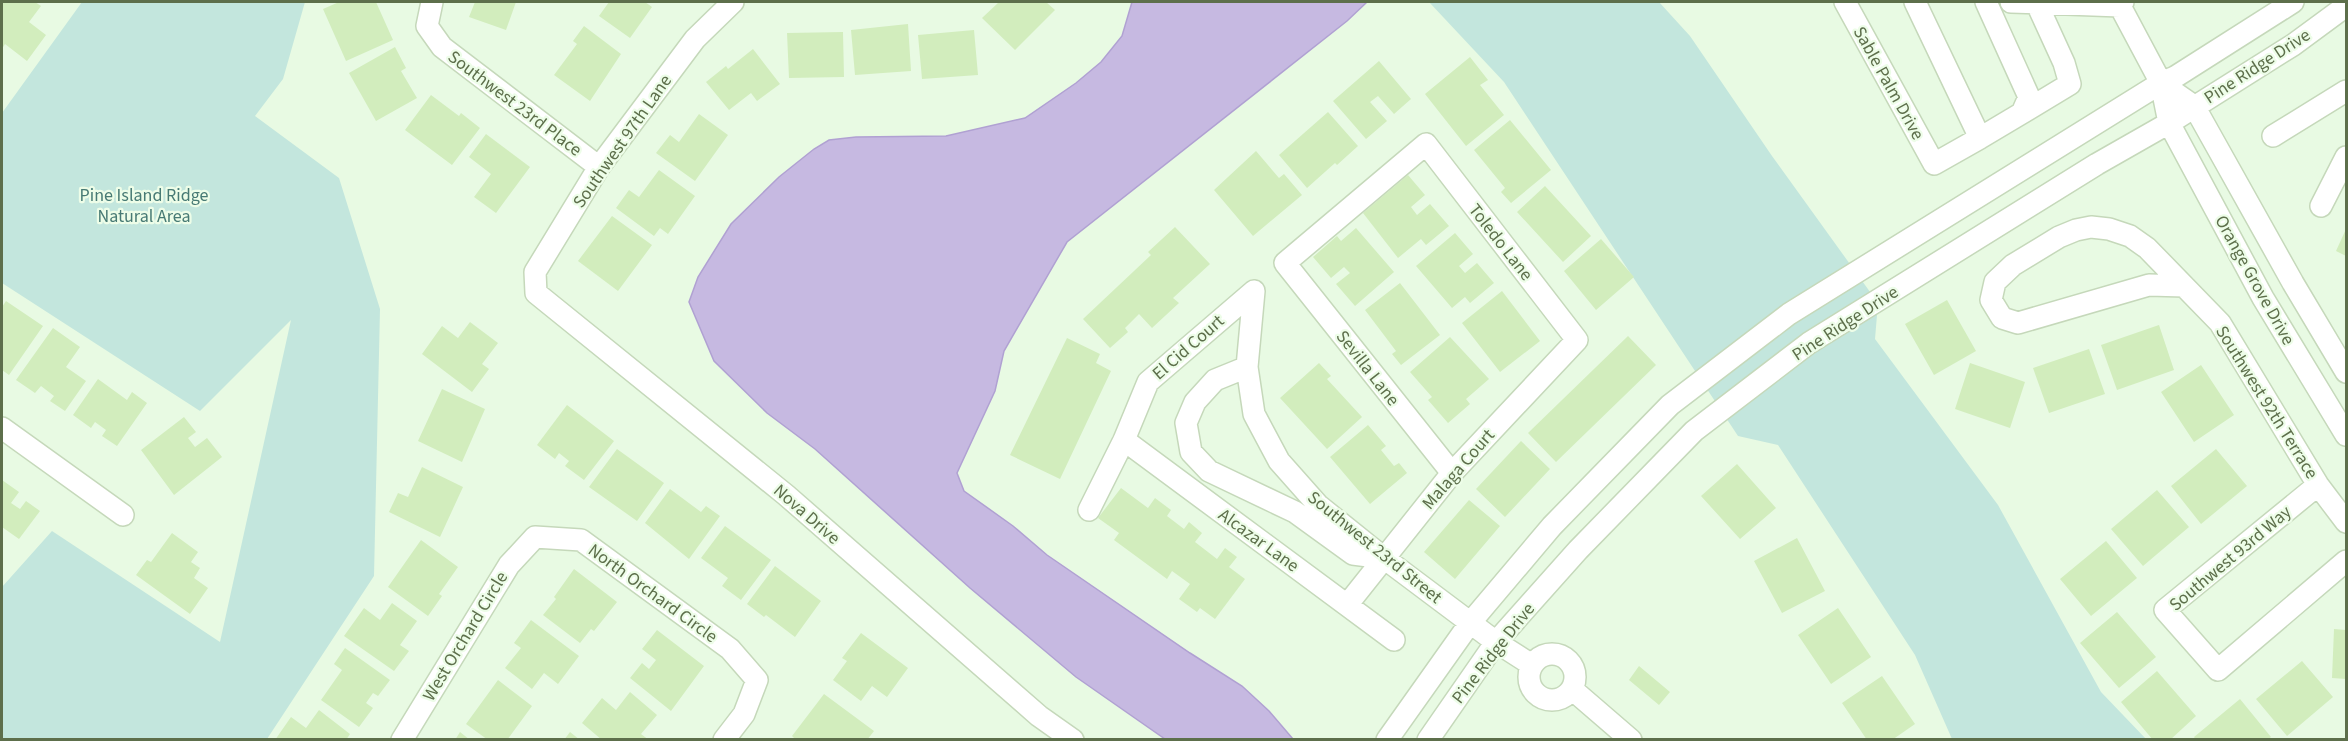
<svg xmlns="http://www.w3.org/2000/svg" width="2348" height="741" font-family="'Source Sans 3',sans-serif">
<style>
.green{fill:#c3e6dd}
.water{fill:#c6b9e1;stroke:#b0a1d2;stroke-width:1.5}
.building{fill:#d2edbd}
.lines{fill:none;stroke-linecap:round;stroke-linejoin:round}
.minor-casing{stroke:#c5d8ba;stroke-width:24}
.minor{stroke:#fff;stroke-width:21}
.labels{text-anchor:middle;stroke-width:4.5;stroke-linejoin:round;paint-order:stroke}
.street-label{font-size:18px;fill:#5d6f4b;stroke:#edfde8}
.park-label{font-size:18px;fill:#477a74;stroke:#edfde8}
</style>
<rect width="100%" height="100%" fill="#e8fae3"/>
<path class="green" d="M82,2h223l-22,77 -28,37 84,62 41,131 -6,267 -107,163h-265v-152l50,-56 168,111 71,-322 -91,91 -198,-128v-170z
M1429,2h230l31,34 82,120 106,147 -3,36 123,166 103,187 45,47h-194l-37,-84 -137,-210 -40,-9 -234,-354z"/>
<path class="water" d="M1132,2h235l-20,19 -280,221 -63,109 -9,40 -38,82 7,18 49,35 34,29 143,98 52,33 27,25 24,28h-128l-89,-62 -106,-89 -155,-139 -48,-36 -53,-52 -25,-59 9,-25 33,-53 48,-47 35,-28 15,-9 27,-3 90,-1 79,-18 51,-35 25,-21 21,-26z"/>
<path class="building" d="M2,2h33l6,4 -12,16 17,13 -19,26 -22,-17 -3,5z
M339,2h37l17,38 -47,21 -23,-52z
M475,2h41l-10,28 -37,-13z
M609,2h36l7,5 -22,31 -31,-22z
M999,2h47l9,8 -40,40 -33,-32z
M908,24l3,47 -56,4 -4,-45z
M584,26l37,28 -31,47 -36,-26 23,-31 -4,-3z
M974,30l4,45 -56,4 -4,-44z
M843,32l1,45 -55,1 -2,-45z
M395,47l11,21 -5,3 16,27 -41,23 -27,-48z
M753,49l27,35 -23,17 -6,-8 -22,17 -23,-28 20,-16 2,3z
M1470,57l18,23 -8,5 24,30 -38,31 -41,-52z
M1379,61l32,38 -17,15 -16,-18 -8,6 17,19 -21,18 -33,-38z
M431,95l28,21 2,-3 19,15 -28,37 -47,-35z
M1328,112l30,34 -21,19 -2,-2 -28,25 -28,-33z
M699,114l29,21 -33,46 -39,-28 14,-18 9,7z
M1510,120l41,50 -40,33 -10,-11 4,-4 -31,-38z
M486,134l44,33 -34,46 -22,-16 17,-23 -22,-17z
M1256,151l23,27 5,-4 18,21 -49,41 -39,-46z
M659,170l36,26 -27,38 -8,-6 -6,8 -38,-28 13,-18 10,7z
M1408,175l17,20 -14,12 6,8 13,-11 19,22 -23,19 -5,-6 -23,19 -35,-45z
M1545,186l46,50 -28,26 -46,-50z
M612,216l40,29 -34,46 -40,-30z
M1175,227l35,37 -37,34 6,5 -27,25 -13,-14 -14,14 3,4 -18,16 -27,-29 68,-64 -3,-3z
M1356,228l38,44 -39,34 -19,-22 14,-11 -6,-6 -13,11 -18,-21 24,-21 4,5z
M2346,229v27l-10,-5z
M1455,233l18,21 -14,12 6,7 12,-10 17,20 -24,20 -5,-6 -13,11 -36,-42z
M1601,239l33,38 -38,33 -32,-39z
M1400,283l40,52 -39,30 -9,-11 4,-3 -31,-41z
M1502,291l38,50 -40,31 -38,-49z
M1947,300l29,51 -42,24 -29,-51z
M6,301l37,25 -34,49 -7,-5v-63z
M470,322l28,21 -16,21 7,5 -17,23 -50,-38 20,-28 16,12z
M2159,325l15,45 -57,20 -16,-45z
M53,328l27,19 -14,20 20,14 -21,30 -15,-10 4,-5 -13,-10 -6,7 -19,-13z
M1628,336l28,29 -100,97 -28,-29z
M1450,337l39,42 -23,20 4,5 -22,19 -20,-23 4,-3 -22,-25z
M1067,338l33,16 -4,9 15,8 -51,108 -50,-24z
M2089,349l16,45 -56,19 -16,-45z
M1319,363l12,13 -4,3 35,38 -35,32 -47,-51z
M1970,363l55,19 -15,46 -55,-19z
M2201,365l33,50 -40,27 -33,-50z
M98,379l29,21 5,-8 15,11 -30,43 -15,-10 4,-6 -11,-8 -4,6 -18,-13z
M442,389l43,20 -23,53 -44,-21z
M567,405l47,36 -30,39 -19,-14 4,-5 -10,-8 -4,6 -18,-14z
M184,417l12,15 -8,6 7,9 12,-9 15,19 -48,38 -33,-45z
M1368,425l18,21 -5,4 13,16 5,-3 8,10 -37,31 -40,-47z
M1521,441l29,28 -45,48 -29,-28z
M617,449l47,34 -27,38 -48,-34z
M2216,449l31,37 -46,38 -30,-38z
M1737,464l39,44 -36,31 -39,-43z
M422,467l41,20 -23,50 -51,-25 9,-19 10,4z
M2,480l17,12 -8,11 9,6 6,-8 14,10 -21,28 -17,-12z
M1121,488l27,20 7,-10 16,12 -4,6 17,13 5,-7 13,11 -7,9 22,17 8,-11 12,9 -8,10 16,12 -30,40 -15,-11 -3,4 -18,-13 11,-15 -18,-13 -5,8 -53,-39 5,-7 -21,-15z
M670,489l31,23 5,-6 14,10 -31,43 -44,-36z
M2157,490l32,37 -46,39 -32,-37z
M1469,500l31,26 -45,53 -31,-27z
M725,526l46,34 -30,40 -19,-14 6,-8 -27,-20z
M172,533l26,19 -7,10 9,6 -6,10 14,10 -18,26 -54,-39 11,-15 4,2z
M1797,538l28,53 -43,22 -28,-52z
M421,540l37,27 -19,27 3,2 -14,20 -40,-29z
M2106,541l31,37 -46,38 -31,-37z
M775,566l46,35 -26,36 -29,-22 -2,2 -17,-13z
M574,569l43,33 -23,29 -3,-2 -11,14 -37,-28 13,-16 -2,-2z
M392,603l25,18 -17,24 9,6 -15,20 -50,-35 20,-28 16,12z
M1838,608l33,49 -40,27 -33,-49z
M2117,612l39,45 -37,31 -39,-45z
M531,620l48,36 -21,28 -14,-11 -12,16 -27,-21 16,-20 -7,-5z
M2334,629l12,1v49l-14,-1z
M657,630l47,36 -33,45 -41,-33 12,-15 7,6 7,-9 -14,-11z
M861,633l47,35 -21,29 -15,-11 -11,15 -28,-21 14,-19 -5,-3z
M345,648l45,32 -12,16 -5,-3 -7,10 7,5 -14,19 -38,-27 21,-30 -8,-6z
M2302,661l31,36 -46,39 -31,-37z
M1639,666l31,26 -11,13 -30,-25z
M2157,671l39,45 -26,24h-17l-32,-38z
M1882,676l33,48 -23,16h-25l-25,-37z
M498,680l34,26 -25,34h-19l-22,-16z
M630,692l27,23 -16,19 8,6h-47l-20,-17 20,-25 14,12z
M824,694l50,37 -7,9h-71l-4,-4z
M2240,699l31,38 -4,3h-71l-2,-3z
M319,710l31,24 -4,6h-71l16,-23 15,11z
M460,732l10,8h-15z
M570,732l10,8h-16z"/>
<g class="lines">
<defs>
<path id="minor" d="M432,2l-5,24 15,21 157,120
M733,2l-38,37 -96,128 -64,105 1,21 250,202 253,221 34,24
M1845,2l89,162 46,-26
M1915,2l65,136 42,-25 7,-16 -43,-95
M2011,2l109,4 3,-4
M2120,6l41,77 8,40 94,175 83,137
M2161,83l33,23 99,177 53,89
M2022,113l48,-29 -6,-21 -27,-59
M2273,136l73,-45
M2321,206l25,-49
M2184,286l-35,-1 -131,38 -16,-5 -11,-18 4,-18 18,-17 46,-28 17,-7 15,-3 18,2 21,7 17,12 73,75 98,162 28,37
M1254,291l-7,76 7,47 25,47 39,44 66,53 112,84 36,23
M1247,367l-32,13 -20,22 -9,21 5,29 18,19 86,41 58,42 31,4
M2,428l121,87
M1124,440l270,200
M2318,485l-153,125 53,60 128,-109
M1089,510l35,-70 24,-58 106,-91
M1347,605l105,-132 125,-133 -151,-196 -141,119 167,210
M1529 677a23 23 0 1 1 46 0a23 23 0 1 1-46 0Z
M1573,690l58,50
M402,740l107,-175 26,-28 46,3 149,109 27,31 -13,34 -20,26
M1387,740l83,-117 82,-97 118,-121 119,-91 372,-231 14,-6 118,-75
M1428,740l68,-98 82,-92 116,-119 115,-88 288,-179 72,-41 124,-78 53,-39"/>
</defs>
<use href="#minor" class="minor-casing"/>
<use href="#minor" class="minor"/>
</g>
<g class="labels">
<g class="street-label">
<text transform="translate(2257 66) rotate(-33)" y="6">Pine Ridge Drive</text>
<text transform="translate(1889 83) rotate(61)" y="6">Sable Palm Drive</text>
<text transform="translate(515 103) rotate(37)" y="6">Southwest 23rd Place</text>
<text transform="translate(622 141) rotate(-55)" y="6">Southwest 97th Lane</text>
<text transform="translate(1501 242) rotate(52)" y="6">Toledo Lane</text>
<text transform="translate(2255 280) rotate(61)" y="6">Orange Grove Drive</text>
<text transform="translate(1845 323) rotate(-33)" y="6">Pine Ridge Drive</text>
<text transform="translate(1188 347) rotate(-41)" y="6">El Cid Court</text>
<text transform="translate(1368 368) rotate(52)" y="6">Sevilla Lane</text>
<text transform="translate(2267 402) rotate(58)" y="6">Southwest 92th Terrace</text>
<text transform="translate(1458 469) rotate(-49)" y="6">Malaga Court</text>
<text transform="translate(807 514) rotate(41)" y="6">Nova Drive</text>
<text transform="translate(1259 540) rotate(36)" y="6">Alcazar Lane</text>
<text transform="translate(1375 547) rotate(39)" y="6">Southwest 23rd Street</text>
<text transform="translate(2230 558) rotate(-40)" y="6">Southwest 93rd Way</text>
<text transform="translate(653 593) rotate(36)" y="6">North Orchard Circle</text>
<text transform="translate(465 636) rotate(-59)" y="6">West Orchard Circle</text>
<text transform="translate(1493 653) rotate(-52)" y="6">Pine Ridge Drive</text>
</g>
<g class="park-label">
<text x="144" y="201">Pine Island Ridge<tspan x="144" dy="21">Natural Area</tspan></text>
</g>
</g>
<rect width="2348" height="741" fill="none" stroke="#5d6f4b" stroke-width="6"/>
</svg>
